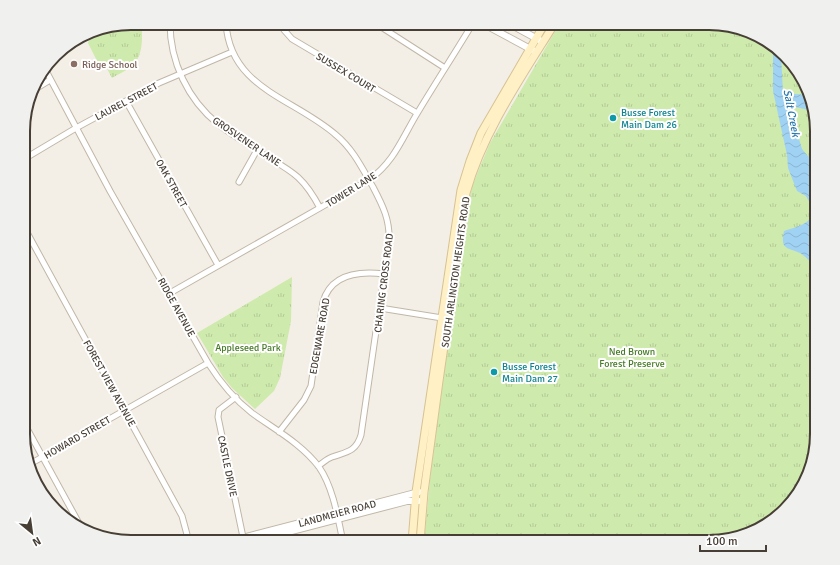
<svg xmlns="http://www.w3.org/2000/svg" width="840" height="565" font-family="Signika,sans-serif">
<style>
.park{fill:url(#park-tufts)}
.water{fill:url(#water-waves)}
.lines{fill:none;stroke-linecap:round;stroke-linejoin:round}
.minor-casing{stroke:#c0b7a8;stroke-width:7}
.tertiary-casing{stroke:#c0b7a8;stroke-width:8}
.secondary-casing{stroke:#d6c394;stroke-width:9}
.minor{stroke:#fff;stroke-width:5}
.tertiary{stroke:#fff;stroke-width:6}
.secondary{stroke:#fff0c5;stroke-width:7}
.education-dot{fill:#8d6e63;stroke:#fff;stroke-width:1.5}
.culture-dot{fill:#0f9aa8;stroke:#fff;stroke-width:1.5}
.labels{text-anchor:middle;stroke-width:4;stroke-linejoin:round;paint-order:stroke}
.education-label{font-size:10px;fill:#785e54;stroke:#fff;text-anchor:start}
.street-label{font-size:10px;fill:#473f35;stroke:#fff}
.culture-label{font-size:10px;fill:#0d838f;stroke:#fff;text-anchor:start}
.park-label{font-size:10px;fill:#477b26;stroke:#fff}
.water-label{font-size:11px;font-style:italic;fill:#2979af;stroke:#fff}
.rim{fill:none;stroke:#473f35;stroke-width:2}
</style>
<defs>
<pattern id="park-tufts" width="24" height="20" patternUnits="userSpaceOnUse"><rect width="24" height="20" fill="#cfeaad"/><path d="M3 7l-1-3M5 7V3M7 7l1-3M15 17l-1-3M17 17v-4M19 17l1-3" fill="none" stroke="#b3ca95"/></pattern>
<pattern id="water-waves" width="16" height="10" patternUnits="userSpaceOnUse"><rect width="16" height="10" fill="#a0d2f3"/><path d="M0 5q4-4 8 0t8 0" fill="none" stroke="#8bb5d1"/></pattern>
</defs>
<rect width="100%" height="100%" fill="#f4efe6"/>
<path class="park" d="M131,23h10c2,12 2,32 -7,41 -5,6 -16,10 -22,14l-8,-15 -5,2 -11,-22 3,-9 11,-5z
M560,23h149l60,18 34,36 14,47v317l-18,53 -36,34 -47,14h-292l6,-63 20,-152 22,-141 18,-43z
M292,277l-1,44 -11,57 -6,13 -19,18 -23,-21 -9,-11 -26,-44z"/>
<path class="water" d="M773,45l8,9 2,39 25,2 5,16 -22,-5 -3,1 2,10 -2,4 1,8 10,10 3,10 15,18v35l-6,3 -5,-9 -9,-5 -9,-23 -1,-13 -14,-64z
M817,206v64c-5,-6 -10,-13 -17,-17 -13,-6 -20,-3 -16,-22 12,-4 30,-7 29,-23z"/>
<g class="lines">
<defs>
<path id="minor" d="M170,23c0,39 18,77 48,101 12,10 26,17 38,26 32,20 45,22 64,58
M226,23c4,66 68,75 110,112 17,14 26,33 37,52 10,19 17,33 16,54l-28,194c-5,17 -15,17 -29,22 -6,2 -9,6 -14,9
M282,23l2,7 8,9 125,74
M375,23l70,45
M45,69l65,122 98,172c12,19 26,36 44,50 22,16 50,31 67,54 14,20 19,51 24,75
M32,91l18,-11
M126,101l92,164
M24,159l52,-31 83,-45 73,-31
M239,182l18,-32
M24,227l158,289 7,26
M170,293l199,-113c26,-19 33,-42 49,-68 18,-30 37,-59 55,-89
M380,308l62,10
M236,397l-17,13 -1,7 26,125
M24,423l57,104
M279,432l25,-32 7,-14 12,-84c8,-28 36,-31 61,-28
M30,464l178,-101
M283,531l2,11"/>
<path id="tertiary" d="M482,23l52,28
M508,23l35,19
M227,542l192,-50
M250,542l157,-41h12"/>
<path id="secondary" d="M412,542l4,-50 45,-302 9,-29 11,-28 64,-110
M420,542l4,-50 15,-111 27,-188c17,-61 56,-117 89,-170"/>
</defs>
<use href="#minor" class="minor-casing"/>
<use href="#tertiary" class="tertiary-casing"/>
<use href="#secondary" class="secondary-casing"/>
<use href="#minor" class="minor"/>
<use href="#tertiary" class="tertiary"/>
<use href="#secondary" class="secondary"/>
</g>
<circle class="education-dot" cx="74" cy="64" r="4"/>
<g class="culture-dot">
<circle cx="613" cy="118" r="4"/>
<circle cx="494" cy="372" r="4"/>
</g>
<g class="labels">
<g class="education-label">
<text x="82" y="68">Ridge School</text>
</g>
<g class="street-label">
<text transform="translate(346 72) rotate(31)" y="4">SUSSEX COURT</text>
<text transform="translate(126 101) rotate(-28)" y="4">LAUREL STREET</text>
<text transform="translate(247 141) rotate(34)" y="4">GROSVENER LANE</text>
<text transform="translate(172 183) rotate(61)" y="4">OAK STREET</text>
<text transform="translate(351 189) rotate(-32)" y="4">TOWER LANE</text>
<text transform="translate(455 272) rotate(-82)" y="4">SOUTH ARLINGTON HEIGHTS ROAD</text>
<text transform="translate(383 283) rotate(-83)" y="4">CHARING CROSS ROAD</text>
<text transform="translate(177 307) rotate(61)" y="4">RIDGE AVENUE</text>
<text transform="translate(319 336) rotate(-80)" y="4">EDGEWARE ROAD</text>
<text transform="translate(110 383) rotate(61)" y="4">FOREST VIEW AVENUE</text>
<text transform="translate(77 437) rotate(-30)" y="4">HOWARD STREET</text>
<text transform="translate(228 466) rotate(78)" y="4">CASTLE DRIVE</text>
<text transform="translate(337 513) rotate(-15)" y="4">LANDMEIER ROAD</text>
</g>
<g class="culture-label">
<text x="621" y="116">Busse Forest<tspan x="621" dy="12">Main Dam 26</tspan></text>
<text x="502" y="370">Busse Forest<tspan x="502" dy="12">Main Dam 27</tspan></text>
</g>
<g class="park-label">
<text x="248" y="351">Appleseed Park</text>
<text x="632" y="355">Ned Brown<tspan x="632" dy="12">Forest Preserve</tspan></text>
</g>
<g class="water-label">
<text transform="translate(792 113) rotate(79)" y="4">Salt Creek</text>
</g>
</g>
<path d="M0 0H840V565H0ZM131 30H709A101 101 0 0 1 810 131V434A101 101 0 0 1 709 535H131A101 101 0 0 1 30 434V131A101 101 0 0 1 131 30Z" fill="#f0f0ef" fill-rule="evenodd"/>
<path class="rim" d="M131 30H709A101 101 0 0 1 810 131V434A101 101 0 0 1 709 535H131A101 101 0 0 1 30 434V131A101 101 0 0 1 131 30Z"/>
<g transform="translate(32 533) rotate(151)" stroke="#ffffff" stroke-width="3" paint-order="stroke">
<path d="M0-3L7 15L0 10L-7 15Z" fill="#473f35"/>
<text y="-6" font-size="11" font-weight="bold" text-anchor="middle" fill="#473f35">N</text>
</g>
<path d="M700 545v6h66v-6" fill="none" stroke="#473f35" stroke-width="2"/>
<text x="706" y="545" font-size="12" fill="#473f35" stroke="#ffffff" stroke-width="3" paint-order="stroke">100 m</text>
</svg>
